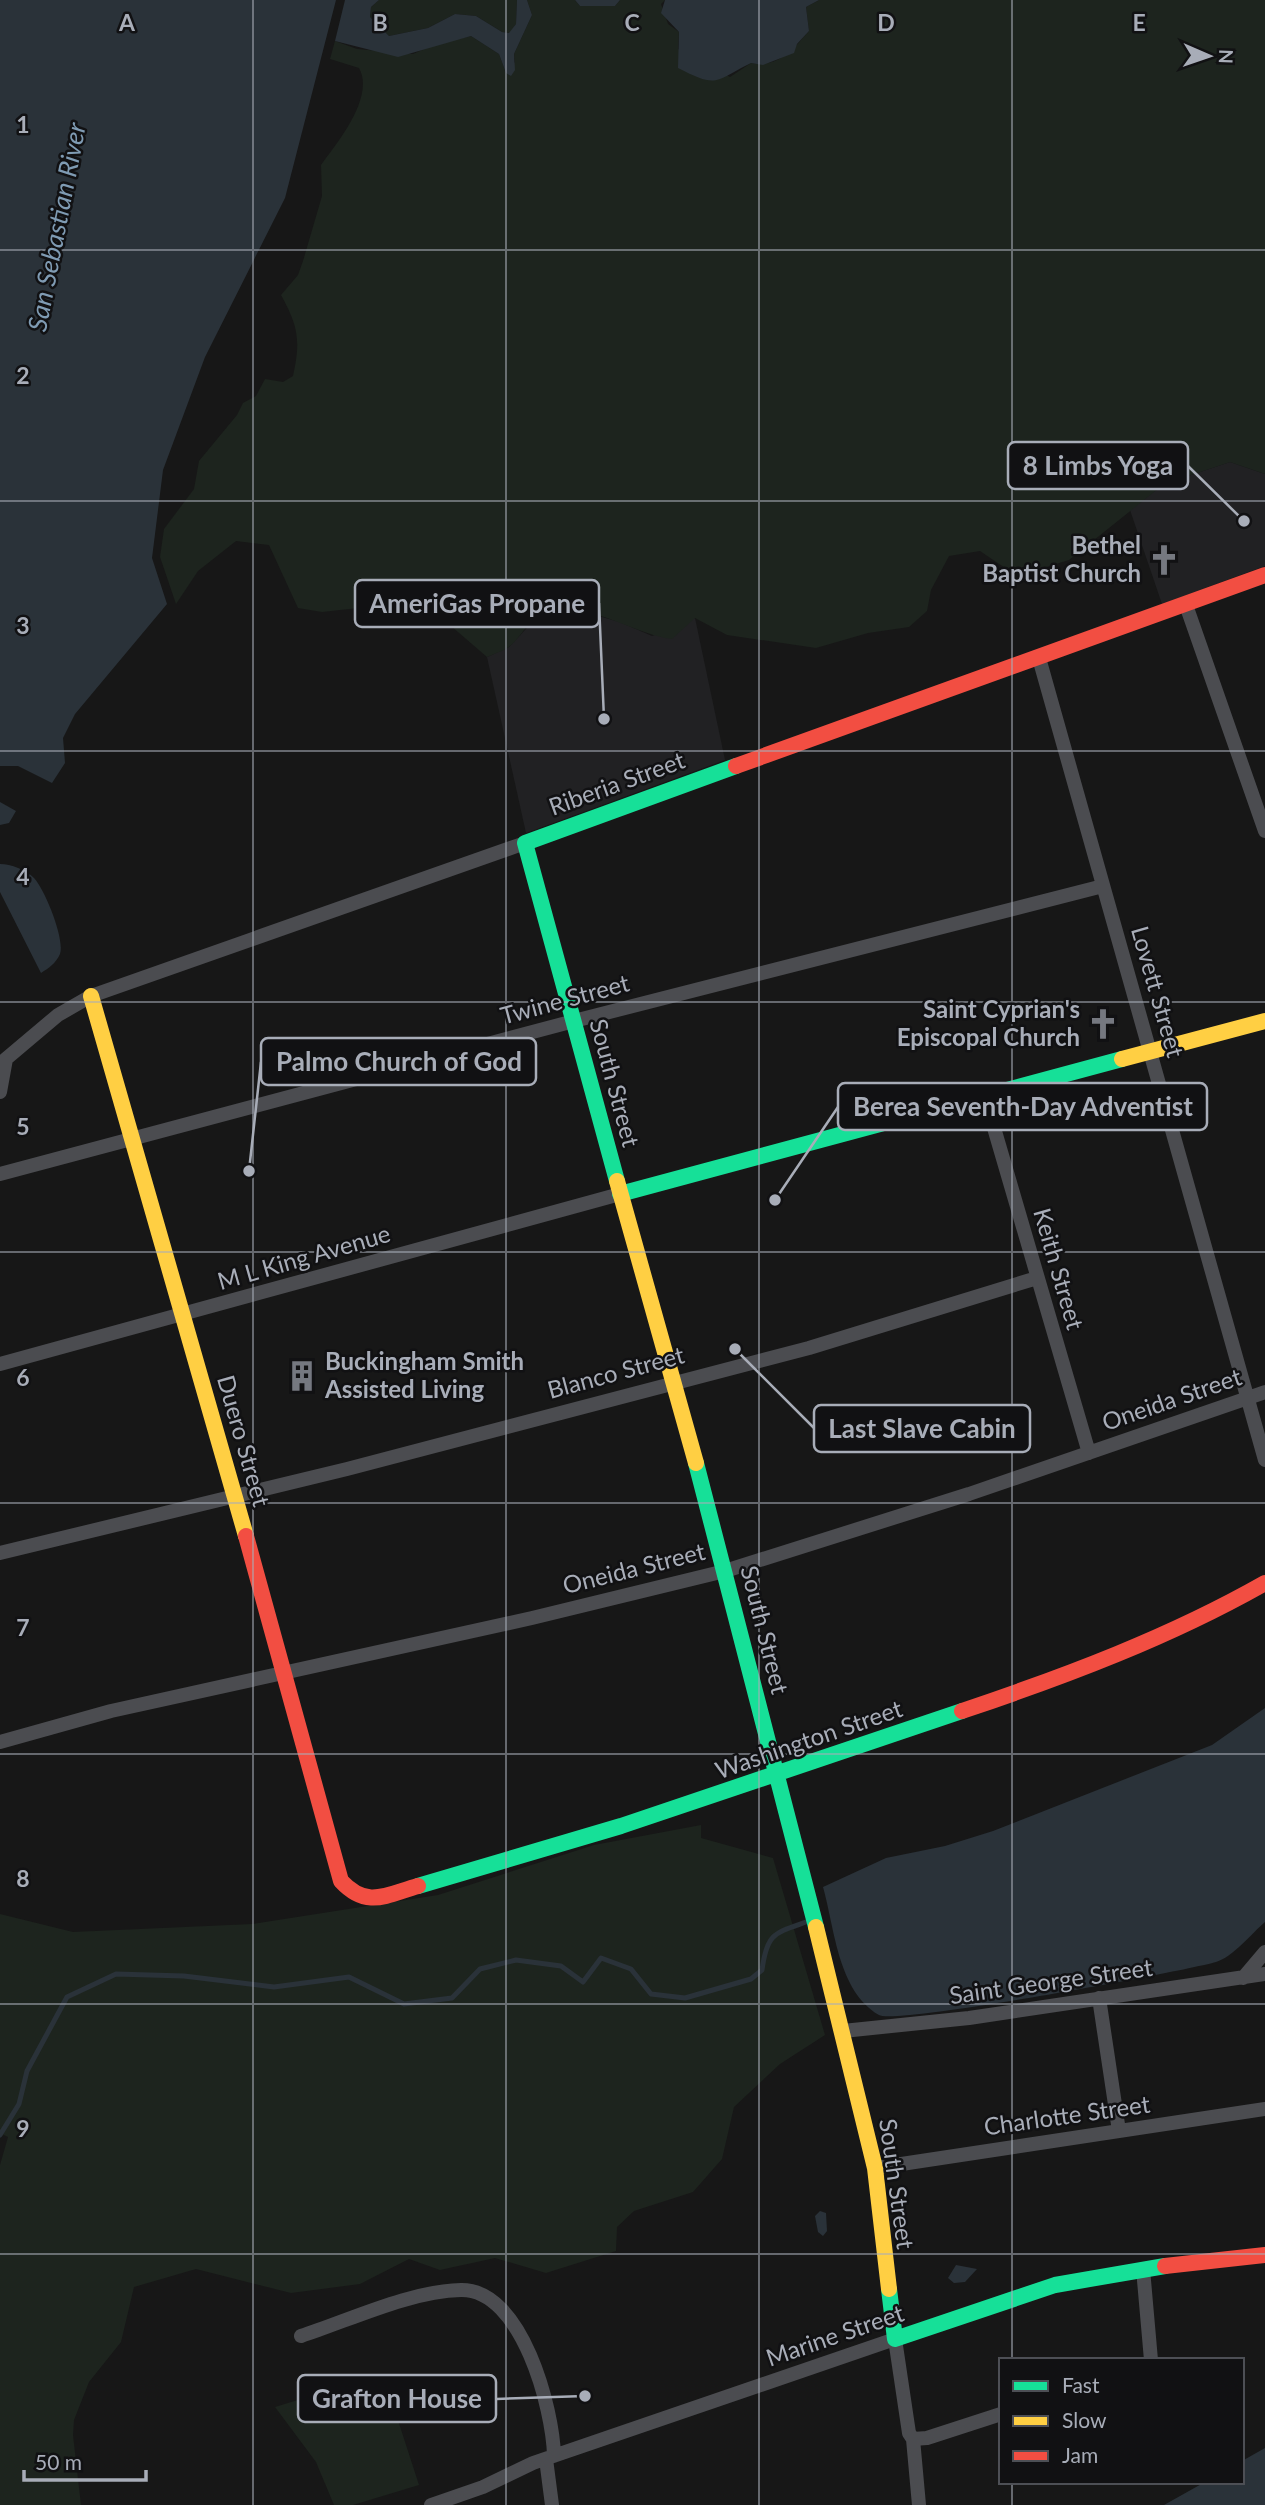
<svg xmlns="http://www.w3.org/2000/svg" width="1265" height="2505" font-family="Lato,sans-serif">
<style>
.built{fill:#212123}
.green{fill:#1d241e}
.water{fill:#2a3239}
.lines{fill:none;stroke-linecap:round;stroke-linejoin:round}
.stream{stroke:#2a3239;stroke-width:5}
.street{stroke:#4b4c50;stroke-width:14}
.fast{stroke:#16e098;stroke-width:16}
.slow{stroke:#ffcf43;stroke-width:16}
.jam{stroke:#f24e42;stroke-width:16}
.grid{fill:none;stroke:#a8adb8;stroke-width:2;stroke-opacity:0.55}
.labels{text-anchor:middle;stroke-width:5;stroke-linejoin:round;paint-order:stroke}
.poi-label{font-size:24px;font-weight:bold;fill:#a8adb8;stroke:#111113;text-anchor:end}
.street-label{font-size:24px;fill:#a8adb8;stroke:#111113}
.water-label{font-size:26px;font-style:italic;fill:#7f9bb3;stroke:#111113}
.grid-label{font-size:23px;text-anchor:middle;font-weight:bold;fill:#a8adb8;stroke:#111113;stroke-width:5;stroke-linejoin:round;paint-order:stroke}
.leader{fill:none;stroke:#a8adb8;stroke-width:2.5}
.callout-dot{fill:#a8adb8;stroke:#111113;stroke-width:2.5}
.callout{fill:#111113;stroke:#a8adb8;stroke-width:2.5}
.callout-label{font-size:26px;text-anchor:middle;font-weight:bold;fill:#a8adb8}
</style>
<rect width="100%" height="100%" fill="#171717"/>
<path class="built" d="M1230,462l35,12v92l-103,38 -32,-94 34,-26z
M576,610l44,12 32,14 43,-18 30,142 -199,73 -39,-176 22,-10 31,-33z"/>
<path class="green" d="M379,0h138l-1,24 -6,9 -8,-1 -26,-16 -21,-2 -27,14 -39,8 -19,-19 1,-10z
M527,0h48l5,6h35l5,-6h45l-4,4 7,20 11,8 -1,17 52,28 21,-14c28,5 41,-13 58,-32l-3,-24 13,-7h446v474l-35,-12 -66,22 -95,76 -52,16 -37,-25 -31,5 -18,34 -4,21 -18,16 -41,6 -52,15 -89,-13 -32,-17 -23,21c-42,-5 -86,-42 -130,-25 -12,4 -21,23 -31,31 -6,6 -16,8 -24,12l-65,-56 -100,11 -24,-4 -29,-63 -33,-4 -38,30 -22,33 -16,-47 4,-28 30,-40 5,-28 38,-46 6,-12 13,-7 9,-17 18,3 10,-6c8,-36 5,-50 -12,-81l17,-20 5,-14 19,-65 -1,-31c17,-23 54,-68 38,-97l-29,-9 5,-18 22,8 56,5 23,-10 35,-8 28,18 7,19 9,-11 -1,-8 18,-39z
M701,1825v13l72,20 52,177 -45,29 -46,43 -12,52 -29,33 -59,19 -17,16 -1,24 -70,22 -51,-15 -55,12 -31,-11 -49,25 -69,9 -95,-24 -62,18 -13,55 -32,40 -15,38 -1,15 8,70h-81v-340l8,-28 -8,-4v-219l73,18 179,-8 186,-29 156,-50z
M383,2374l36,111 -66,20h-19l-18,-43 -41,-55z"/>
<path class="water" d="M0,0h336l-51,198 -80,159 -42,113 -11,88 15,46 -92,110 -12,24 2,25 -13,20 -34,-17h-18z
M345,0h34l-8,7 -1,10 19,19 39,-8 27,-14 21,2 26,16 7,1 7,-9 1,-24h10l5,15 -18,39 1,16 -4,6 -5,-3 -7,-19 -28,-18 -73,21 -63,-16z
M575,0h45l-5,6h-35z
M665,0h154l-13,7 3,24 -12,13 -3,9 -31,12 -12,-2c-37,18 -32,26 -73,5l1,-36 -18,-19z
M0,802l16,9 -7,12 -9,2z
M0,864c11,0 26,6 34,14 11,12 31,61 26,76 -4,9 -11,14 -19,19l-41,-81z
M1265,1708v214c-13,11 -32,35 -49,40 -35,10 -321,63 -337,53 -41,-24 -44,-85 -56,-128l63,-29 59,-12 48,-15 219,-86z
M820,2211l6,2 1,18 -4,5 -5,-4 -3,-16z
M956,2265l21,4 -12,13 -11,1 -6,-5z
M1265,2448v57h-101l41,-23h37v-21z"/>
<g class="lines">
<path class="stream" d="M0,2135l19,-31 8,-33 40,-74 49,-23 68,2 90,11 75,-10 55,27 48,-6 28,-29 36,-9 45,6 22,16 18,-24 30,11 20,25 34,4 66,-19 11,-9c5,-38 13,-37 47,-49"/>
<path class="street" d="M1186,605l79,226
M1039,658l226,802
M0,1064l58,-49 33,-19 434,-153
M0,1092l6,-33
M985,1097l104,356
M0,1174l574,-153 529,-135
M0,1364l620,-170
M0,1553l347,-84 462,-121 228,-70
M0,1742l111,-31 421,-93 193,-47 244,-77 296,-102
M1243,1978l22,-26
M1099,1998l20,133
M843,2031l126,-13 296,-44
M875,2168l390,-59
M1143,2269l8,91
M301,2336c49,-16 109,-45 160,-46 61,-1 92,119 93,166
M913,2439l14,-1 74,-24
M546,2459l6,46
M431,2505l52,-18 50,-24 362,-124 14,94 4,6 6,66"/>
<path class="fast" d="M617,1181l-92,-338 211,-77
M620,1194l502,-135
M696,1463l120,464
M418,1886l203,-60 341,-115
M889,2289l6,50 160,-54 110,-19"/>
<path class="slow" d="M91,996l155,540
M1122,1059l143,-38
M617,1181l79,282
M816,1927l59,241 14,121"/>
<path class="jam" d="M736,766l529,-191
M246,1536l95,345c26,28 45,14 77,5
M962,1711c104,-35 208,-74 303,-128
M1165,2266l100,-11"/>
</g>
<path class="grid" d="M253,0v2505M506,0v2505M759,0v2505M1012,0v2360M0,250h1265M0,501h1265M0,751h1265M0,1002h1265M0,1252h1265M0,1503h1265M0,1754h1265M0,2004h1265M0,2254h1265M1012,2482v23"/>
<defs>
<symbol id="church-bare" viewBox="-9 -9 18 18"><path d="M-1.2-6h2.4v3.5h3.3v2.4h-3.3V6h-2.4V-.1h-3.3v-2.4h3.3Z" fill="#757880" stroke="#111113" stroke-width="2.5" paint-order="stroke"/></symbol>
<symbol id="building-bare" viewBox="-9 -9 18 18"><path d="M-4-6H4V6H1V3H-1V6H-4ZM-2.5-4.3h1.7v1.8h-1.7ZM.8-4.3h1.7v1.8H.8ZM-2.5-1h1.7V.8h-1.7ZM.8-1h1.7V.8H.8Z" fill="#757880" stroke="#111113" stroke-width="2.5" paint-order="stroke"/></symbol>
</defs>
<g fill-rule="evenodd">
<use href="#church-bare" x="1142" y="538" width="44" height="44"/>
<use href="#church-bare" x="1081" y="1002" width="44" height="44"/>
<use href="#building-bare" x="280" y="1354" width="44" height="44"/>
</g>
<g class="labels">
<g class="poi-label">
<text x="1141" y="554">Bethel<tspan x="1141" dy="28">Baptist Church</tspan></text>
<text x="1080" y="1018">Saint Cyprian's<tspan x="1080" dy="28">Episcopal Church</tspan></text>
<text x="325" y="1370" text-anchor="start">Buckingham Smith<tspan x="325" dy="28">Assisted Living</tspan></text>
</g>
<g class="street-label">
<text transform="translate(617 784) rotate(-20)" y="8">Riberia Street</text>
<text transform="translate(1157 992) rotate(74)" y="8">Lovett Street</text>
<text transform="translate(565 1000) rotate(-15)" y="8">Twine Street</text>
<text transform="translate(614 1083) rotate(75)" y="8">South Street</text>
<text transform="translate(304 1258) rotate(-16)" y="8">M L King Avenue</text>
<text transform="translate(1058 1269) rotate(74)" y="8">Keith Street</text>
<text transform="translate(616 1373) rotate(-15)" y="8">Blanco Street</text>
<text transform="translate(1172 1400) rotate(-19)" y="8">Oneida Street</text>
<text transform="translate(243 1441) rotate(74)" y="8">Duero Street</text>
<text transform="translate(634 1569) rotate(-14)" y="8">Oneida Street</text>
<text transform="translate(764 1630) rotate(76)" y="8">South Street</text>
<text transform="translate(809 1740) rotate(-19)" y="8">Washington Street</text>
<text transform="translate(1051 1982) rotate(-8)" y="8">Saint George Street</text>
<text transform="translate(1067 2116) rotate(-8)" y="8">Charlotte Street</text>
<text transform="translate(896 2184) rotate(82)" y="8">South Street</text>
<text transform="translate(835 2336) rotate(-19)" y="8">Marine Street</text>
</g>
<g class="water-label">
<text transform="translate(57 227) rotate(-79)" y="9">San Sebastian River</text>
</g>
</g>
<g class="grid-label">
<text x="127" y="31">A</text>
<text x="380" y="31">B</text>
<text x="632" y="31">C</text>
<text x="886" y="31">D</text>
<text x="1139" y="31">E</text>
<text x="23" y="133">1</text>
<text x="23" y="384">2</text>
<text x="23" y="634">3</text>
<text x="23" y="885">4</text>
<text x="23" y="1135">5</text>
<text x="23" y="1386">6</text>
<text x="23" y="1636">7</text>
<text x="23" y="1887">8</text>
<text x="23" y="2137">9</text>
</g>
<path class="leader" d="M1244 521L1188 466M604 719L599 603M249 1171L261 1062M775 1200L838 1107M735 1349L814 1428M585 2396L496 2399"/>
<g class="callout-dot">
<circle cx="1244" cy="521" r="7"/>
<circle cx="604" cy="719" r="7"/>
<circle cx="249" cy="1171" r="7"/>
<circle cx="775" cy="1200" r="7"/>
<circle cx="735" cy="1349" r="7"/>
<circle cx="585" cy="2396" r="7"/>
</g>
<g class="callout">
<rect x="1008" y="442" width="180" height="47" rx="7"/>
<rect x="355" y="580" width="244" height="47" rx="7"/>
<rect x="261" y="1038" width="275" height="47" rx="7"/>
<rect x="838" y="1083" width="369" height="47" rx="7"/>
<rect x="814" y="1405" width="216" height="47" rx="7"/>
<rect x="298" y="2375" width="198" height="47" rx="7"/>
</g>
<g class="callout-label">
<text x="1098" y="475">8 Limbs Yoga</text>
<text x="477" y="613">AmeriGas Propane</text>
<text x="399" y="1071">Palmo Church of God</text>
<text x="1023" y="1116">Berea Seventh-Day Adventist</text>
<text x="922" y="1438">Last Slave Cabin</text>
<text x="397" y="2408">Grafton House</text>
</g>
<rect x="999" y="2358" width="245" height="126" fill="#111113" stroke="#4d4f55" stroke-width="2"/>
<rect x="1013" y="2381" width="35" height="10" fill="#16e098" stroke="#4d4f55" stroke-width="2"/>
<text x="1062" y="2393" font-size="21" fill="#a8adb8">Fast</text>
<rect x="1013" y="2416" width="35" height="10" fill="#ffcf43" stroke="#4d4f55" stroke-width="2"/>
<text x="1062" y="2428" font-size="21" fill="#a8adb8">Slow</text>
<rect x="1013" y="2451" width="35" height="10" fill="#f24e42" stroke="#4d4f55" stroke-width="2"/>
<text x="1062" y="2463" font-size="21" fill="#a8adb8">Jam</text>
<g transform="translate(1209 56) rotate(92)" stroke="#111113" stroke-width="5" paint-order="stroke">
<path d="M0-5L12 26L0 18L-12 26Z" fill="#a8adb8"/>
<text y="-10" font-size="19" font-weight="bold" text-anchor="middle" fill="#a8adb8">N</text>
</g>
<path d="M24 2470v10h122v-10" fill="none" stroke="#a8adb8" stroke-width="3.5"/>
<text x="35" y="2470" font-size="21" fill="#a8adb8" stroke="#111113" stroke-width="5" paint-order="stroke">50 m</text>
</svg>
